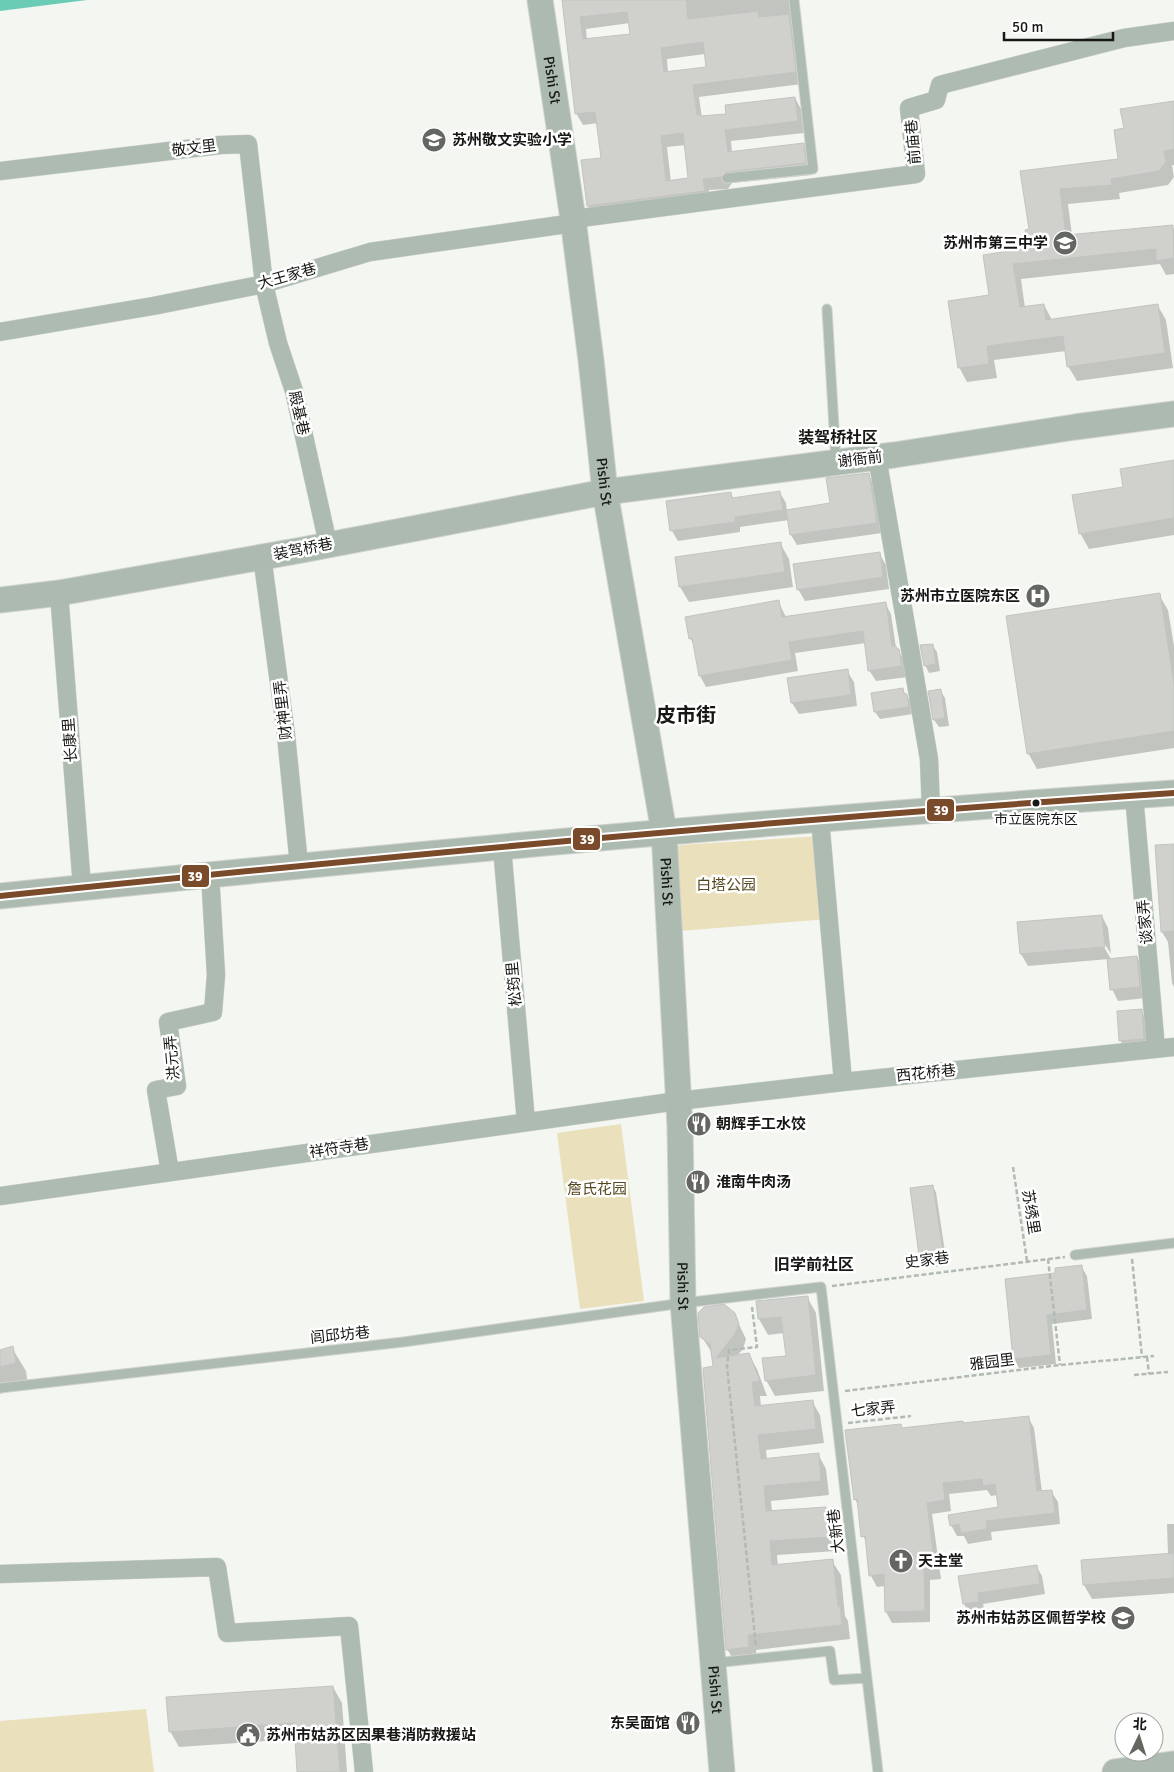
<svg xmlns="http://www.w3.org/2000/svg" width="1174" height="1772" font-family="Signika,'Noto Sans SC',sans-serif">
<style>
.green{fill:#eae0bb}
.water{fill:#6accb5}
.shadow{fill:#0003;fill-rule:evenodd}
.building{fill:#d0d1cd;stroke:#c3c4c1;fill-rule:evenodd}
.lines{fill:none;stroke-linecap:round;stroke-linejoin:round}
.lane-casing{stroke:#d0d2cf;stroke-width:11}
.street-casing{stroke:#d0d2cf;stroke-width:19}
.secondary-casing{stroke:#d0d2cf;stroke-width:27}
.path{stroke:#b2bab4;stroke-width:2.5;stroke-dasharray:5 2.5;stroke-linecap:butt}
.lane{stroke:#aebbb1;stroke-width:9}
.street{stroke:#aebbb1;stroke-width:18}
.secondary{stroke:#acbaaf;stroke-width:25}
.bus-1-casing{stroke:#fff;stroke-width:10}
.bus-1{stroke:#7a4b2a;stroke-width:6}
.bus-dot{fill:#171815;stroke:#fff;stroke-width:2}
.labels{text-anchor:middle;stroke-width:5;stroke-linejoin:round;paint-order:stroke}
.bus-label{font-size:14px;fill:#171815;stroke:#fff}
.street-label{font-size:15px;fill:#171815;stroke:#fff}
.poi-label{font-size:15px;font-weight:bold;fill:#171815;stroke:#fff;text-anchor:start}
.park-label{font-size:15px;fill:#564920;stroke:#fff}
.neighbourhood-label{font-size:16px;font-weight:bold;fill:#171815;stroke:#fff}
.district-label{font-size:20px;font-weight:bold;fill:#171815;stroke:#fff}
.line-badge{stroke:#fff;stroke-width:2}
.badge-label{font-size:14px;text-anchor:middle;font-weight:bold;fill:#fff}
</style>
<rect width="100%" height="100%" fill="#f3f6f1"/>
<path class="green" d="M822,836l7,83 -150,12 -5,-82 7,-4z
M621,1124l23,177 -64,8 -23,-176z
M146,1709l8,63h-154v-51z"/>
<path class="water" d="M0,0h87l-87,11z"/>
<path class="shadow" d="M563,0h229l10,84 -103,13 3,21 25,-3 68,-17 6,11 3,24 -73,8 1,12 71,-8 7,11 2,19 -80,8 -4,6 -19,1 1,12 -115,16 -7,-12 -6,-45 20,-2 -4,-36 -15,2 -7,-12zM630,23l1,12 -44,5 -1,-11zM705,54l2,14 -39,5 -1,-14zM686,145l4,34 -19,3 -4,-35z
M1174,102v63h-2l2,12 -6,8 -49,8 1,6 -52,5 4,31 100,-9 2,4v44l-8,1 -6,-11 -139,15 4,29 19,-3 8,15 106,-14 8,14 7,48 -96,13 -9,-15 -2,-15 -72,9 3,18 -30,4 -8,-15 32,-71 -7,-40 48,-7 -11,-77 98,-12 6,-31z
M1174,461v74l-85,14 -9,-16 45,-45z
M868,474l6,11 8,48 -85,12 -6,-10 -2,-15 -49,7v5l-62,9 -6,-10 58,-38 4,6 46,-6 6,10 1,8 44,-7z
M780,543l9,16 4,28 -104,15 -9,-15z
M879,553l7,12 3,24 -84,12 -7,-12z
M1159,595l9,15 6,36v102l-137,21 -9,-16z
M778,601l8,16 99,-14 6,11 5,34 9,13 3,16 -32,4 -7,-11 -3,-27 -71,10 3,18 -92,16 -6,-11 -6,-31 -4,-7z
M932,645l5,7 3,19 -11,2 -4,-8z
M847,671l7,11 3,24 -58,8 -7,-11 -3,-24z
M902,689l9,13 2,12 -33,5 -5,-7z
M940,690l5,8 4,28 -10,1 -5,-7 -5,-28z
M1174,845v142l-2,-4 -4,-41 -6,-10z
M1102,916l6,12 3,26 -8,-13 -2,1 10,17 26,-2 6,12 3,29 -28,3 -6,-12 -3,-30 -81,7 -7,-12 -2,-31z
M1141,1011l7,11 2,28 -23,2 -7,-12z
M932,1186l4,6 11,73 -22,3 -3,-6z
M1081,1266l6,10 5,43 -40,5 4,40 -37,4 -5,-9 43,-85z
M807,1297l9,16 8,78 -49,5 -9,-16 21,-23 -3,-24 -16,2 -9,-16 -2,-17z
M734,1314l12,25 -3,10 -6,7 12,-1 8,14 10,27h-7l1,11 51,-6 8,14 4,28 -58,7 1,10 51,-6 8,15 3,26 -58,6 1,11 53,-4 9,14 2,29 -59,4 1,11 54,-5 9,14 4,41 3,5 2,18 -94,11 1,11 -21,3 -9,-15 -13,-282 -2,-14 -10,-16z
M12,1348l14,23 2,15 -28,8v-43z
M1028,1417l6,11 8,64 9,-1 7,11 2,22 -69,8 1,8 -24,4 -4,-8h-7l-6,-11 48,-17 -1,-13 -7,1 -4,-6 -38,4 2,17 -19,3 9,65 -11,1v42l-38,1 -6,-11 -1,-26 -8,1 -6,-11 -4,-33 -4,-7 -4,-29 -4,-8 46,-73 2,3 60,-4z
M1167,1524h7v69l-82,6 -8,-14 84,-30z
M1036,1566l6,10 3,18 -62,10 2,8 -15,2 -6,-10 -4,-27z
M333,1687l9,16 5,69h-49l-2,-33 -117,8 -9,-16z"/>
<path class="building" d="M562,0h124l2,19 70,-8 1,6 30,-3 7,58 -103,13 4,30 3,-1v2l26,-2 -1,-9 70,-8 3,24 -73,9 3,22 76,-9 2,20 -80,9 -5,5 -18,2 2,12 -118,15 -6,-46 20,-2 -6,-46 -20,2zM627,12l3,22 -47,5 -3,-22zM703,42l3,25 -42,5 -3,-24zM683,133l5,45 -22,3 -5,-45z
M1174,101v48l-10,2 2,11 -7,9 -48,8 1,6 -52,4 6,46 107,-10 1,33 -18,3v-12l-143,15 7,43 24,-3 2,16 112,-16 7,49 -98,14 -4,-31 -76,10 2,18 -31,4 -10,-67 41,-6 -6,-40 47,-7 -5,-18 4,-1 -9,-58 98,-12 -4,-29 10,-2 -4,-19z
M1174,460v58l-95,16 -7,-39 51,-8 -3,-18z
M869,473l8,50 -87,12 -4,-25 44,-7 -4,-25z
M780,491l3,19 -48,7v5l-65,9 -4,-30 65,-9 1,6z
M781,542l4,30 -106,15 -4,-30z
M880,552l3,25 -86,13 -4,-26z
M1160,593l14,91v47l-147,23 -21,-138z
M779,600l3,17 104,-15 6,44h4l1,3h2l3,17 -34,5 -5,-40 -74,11 3,18 -93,16 -7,-38 -3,1 -4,-22z
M933,644l3,20 -12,2 -4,-21z
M848,669l3,26 -60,8 -4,-25z
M903,688l1,6h3l2,13 -35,5 -3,-19z
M941,689l4,29 -12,2 -5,-29z
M1174,844v87l-13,1 -6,-87z
M1102,915l3,32 -85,7 -3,-32z
M1137,956l3,31 -30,3 -3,-31z
M1142,1009l2,30 -25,2 -2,-30z
M933,1185l11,74 -24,4 -10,-75z
M1082,1265l5,45 -40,5 4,40 -38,4 -8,-80 50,-6v-5z
M808,1296l8,79 -51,6 -3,-23 24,-2 -5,-39 -23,2 -2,-18z
M724,1304l11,9 4,11 -4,10 -19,24 33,-5 11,28 -8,1 3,24 58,-6 3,29 -58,6 3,24 58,-6 2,28 -57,5 2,25 60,-4 3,30 -59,4 2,24 61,-6 5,47h2l2,19 -94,10 1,12 -23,3 -23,-282 10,-2 -3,-22 -10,-7 -2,-24 6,-6z
M13,1346l3,17 -16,4v-17z
M1029,1416l8,75 15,-1 3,23 -69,8 1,8 -26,4 -2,-9 -9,2 -2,-11 50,-8 -3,-23 -12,2 -1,-7 -39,4 2,17 -18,3 8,65 -11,1 1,42 -40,1 -1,-38 -15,2 -4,-40 -4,1 -4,-38 -3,1 -9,-70 56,-6 1,4 61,-7v2z
M1174,1553v25l-91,7 -2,-25z
M1037,1565l3,19 -62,9 1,9 -16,2 -5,-28z
M333,1686l7,86h-43l-3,-49 -125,9 -3,-35z"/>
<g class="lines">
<defs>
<path id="lane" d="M727,178l86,-9 -19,-169
M827,309l9,152
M1075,1255l99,-12
M0,1388l403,-46 280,-39 138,-16 57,485
M714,1663l116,-12 4,29 33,-2"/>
<path id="street" d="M0,171l220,-26 28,-1 16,140 14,59 16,48 34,153
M573,219l343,-45 -7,-66 27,-8 4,-15 184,-47 50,-7
M0,332l153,-26 111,-22 106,-32 204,-29
M877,457l52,302 2,51
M262,556l24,179 13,130
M59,593l23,294
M1134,795l22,254
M820,819l23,263
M502,847l24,275
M170,1172l-14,-82 21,-4 -9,-64 45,-10 3,-37 -6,-101
M0,1196l678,-95 165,-19 331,-35
M0,1574l217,-7 10,66 122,-7 15,146"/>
<g id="secondary">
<path id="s1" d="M540,0l33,219 18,141 14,132 59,340 16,295 3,176 39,469"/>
<path d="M0,600l59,-7 243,-43 303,-58 289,-37 181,-28 99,-13"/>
<path d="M0,896c391,-40 782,-77 1174,-103"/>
<path d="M1115,1772l59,-8"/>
</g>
</defs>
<use href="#lane" class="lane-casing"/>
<use href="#street" class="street-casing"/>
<use href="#secondary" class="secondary-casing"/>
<path class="path" d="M1013,1167l14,94
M1048,1259l12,106
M1132,1259l10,98
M832,1286l233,-29
M752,1307l5,40 -28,3 -2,16 29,281
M1147,1357l2,17
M1134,1375l34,-3
M845,1391l215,-26 94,-9
M848,1423l63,-7"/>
<use href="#lane" class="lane"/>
<use href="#street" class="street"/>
<use href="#secondary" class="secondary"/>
<defs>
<path id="bus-1" d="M0,896c391,-40 782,-77 1174,-103"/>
</defs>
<use href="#bus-1" class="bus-1-casing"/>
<use href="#bus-1" class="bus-1"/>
</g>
<defs>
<symbol id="school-disc" viewBox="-11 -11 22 22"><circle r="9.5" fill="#646662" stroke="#fff"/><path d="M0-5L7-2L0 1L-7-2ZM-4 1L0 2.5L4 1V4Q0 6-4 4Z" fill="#fff"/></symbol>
<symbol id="hospital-disc" viewBox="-11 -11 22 22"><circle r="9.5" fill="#646662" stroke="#fff"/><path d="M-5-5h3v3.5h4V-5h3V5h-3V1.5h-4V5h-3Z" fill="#fff"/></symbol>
<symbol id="restaurant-disc" viewBox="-11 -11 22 22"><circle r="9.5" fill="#646662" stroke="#fff"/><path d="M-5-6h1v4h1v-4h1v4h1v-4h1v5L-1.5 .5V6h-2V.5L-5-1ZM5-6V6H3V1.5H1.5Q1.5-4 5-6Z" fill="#fff"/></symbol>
<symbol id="church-disc" viewBox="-11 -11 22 22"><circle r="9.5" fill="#646662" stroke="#fff"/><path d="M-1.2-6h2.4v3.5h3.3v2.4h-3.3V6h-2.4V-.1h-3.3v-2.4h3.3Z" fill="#fff"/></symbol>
<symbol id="civic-disc" viewBox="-11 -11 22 22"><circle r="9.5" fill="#646662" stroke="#fff"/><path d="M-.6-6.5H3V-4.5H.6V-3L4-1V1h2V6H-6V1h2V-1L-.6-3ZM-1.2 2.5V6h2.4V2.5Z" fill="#fff"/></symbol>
</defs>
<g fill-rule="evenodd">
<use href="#school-disc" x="420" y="126" width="28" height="28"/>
<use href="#school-disc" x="1051" y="229" width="28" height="28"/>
<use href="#hospital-disc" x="1024" y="582" width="28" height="28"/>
<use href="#restaurant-disc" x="685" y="1110" width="28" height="28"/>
<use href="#restaurant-disc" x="684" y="1168" width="28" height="28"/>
<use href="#church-disc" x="887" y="1547" width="28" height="28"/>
<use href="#school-disc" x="1109" y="1604" width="28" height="28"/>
<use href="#restaurant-disc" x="674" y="1709" width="28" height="28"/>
<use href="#civic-disc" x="234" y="1721" width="28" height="28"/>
</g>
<circle class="bus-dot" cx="1036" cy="803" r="4.5"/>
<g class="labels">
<g class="bus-label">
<text x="1036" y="824">市立医院东区</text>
</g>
<g class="street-label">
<text dy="5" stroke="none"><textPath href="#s1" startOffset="81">Pishi St</textPath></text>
<text transform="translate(913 142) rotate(-95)" y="5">前庙巷</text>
<text transform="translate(194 148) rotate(-7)" y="5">敬文里</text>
<text transform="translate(287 276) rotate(-16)" y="5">大王家巷</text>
<text transform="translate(299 413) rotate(77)" y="5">殿基巷</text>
<text transform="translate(860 459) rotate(-7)" y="5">谢衙前</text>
<text dy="5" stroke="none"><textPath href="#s1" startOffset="486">Pishi St</textPath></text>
<text transform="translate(303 549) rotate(-11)" y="5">装驾桥巷</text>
<text transform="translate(283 710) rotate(-97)" y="5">财神里弄</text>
<text transform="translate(70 740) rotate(-94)" y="5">长康里</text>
<text dy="5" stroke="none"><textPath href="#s1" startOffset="891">Pishi St</textPath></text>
<text transform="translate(1145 922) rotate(-95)" y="5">谈家弄</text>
<text transform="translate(514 984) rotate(-95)" y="5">松筠里</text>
<text transform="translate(172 1058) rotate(-95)" y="5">洪元弄</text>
<text transform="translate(926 1073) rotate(-6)" y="5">西花桥巷</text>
<text transform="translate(339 1148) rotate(-8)" y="5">祥符寺巷</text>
<text transform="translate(1031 1212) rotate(81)" y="5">苏绣里</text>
<text transform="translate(927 1260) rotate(-7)" y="5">史家巷</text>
<text dy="5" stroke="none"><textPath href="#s1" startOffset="1296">Pishi St</textPath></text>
<text transform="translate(340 1335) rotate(-6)" y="5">闾邱坊巷</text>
<text transform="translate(992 1362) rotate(-7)" y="5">雅园里</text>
<text transform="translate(873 1409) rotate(-6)" y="5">七家弄</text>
<text transform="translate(836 1531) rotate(-97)" y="5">大新巷</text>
<text dy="5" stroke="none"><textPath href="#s1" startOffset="1701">Pishi St</textPath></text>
</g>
<g class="poi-label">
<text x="452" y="145">苏州敬文实验小学</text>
<text x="1048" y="248" text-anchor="end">苏州市第三中学</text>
<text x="1020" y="601" text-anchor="end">苏州市立医院东区</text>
<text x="716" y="1129">朝辉手工水饺</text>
<text x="716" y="1187">淮南牛肉汤</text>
<text x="918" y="1566">天主堂</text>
<text x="1106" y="1623" text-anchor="end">苏州市姑苏区佩哲学校</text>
<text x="670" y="1728" text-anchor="end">东吴面馆</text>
<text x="266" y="1740">苏州市姑苏区因果巷消防救援站</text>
</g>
<g class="park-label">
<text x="726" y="890">白塔公园</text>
<text x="597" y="1194">詹氏花园</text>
</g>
<g class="neighbourhood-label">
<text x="838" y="443">装驾桥社区</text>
<text x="814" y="1270">旧学前社区</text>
</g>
<g class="district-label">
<text x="686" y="722">皮市街</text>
</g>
</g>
<g class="line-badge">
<rect x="926" y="798" width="29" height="24" rx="5" fill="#7a4b2a"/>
<rect x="572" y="827" width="29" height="24" rx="5" fill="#7a4b2a"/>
<rect x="181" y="864" width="29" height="24" rx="5" fill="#7a4b2a"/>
</g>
<g class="badge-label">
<text x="941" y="815">39</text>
<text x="587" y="844">39</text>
<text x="195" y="881">39</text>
</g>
<g transform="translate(1139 1737) rotate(4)"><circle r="24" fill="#ffffff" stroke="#a2a3a1"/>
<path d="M0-4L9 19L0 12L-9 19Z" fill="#646662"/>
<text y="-8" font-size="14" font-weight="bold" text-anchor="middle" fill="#171815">北</text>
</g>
<path d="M1004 32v8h109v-8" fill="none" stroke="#171815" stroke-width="2.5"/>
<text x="1012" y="32" font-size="15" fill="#171815" stroke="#ffffff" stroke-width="4" paint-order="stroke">50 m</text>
</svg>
